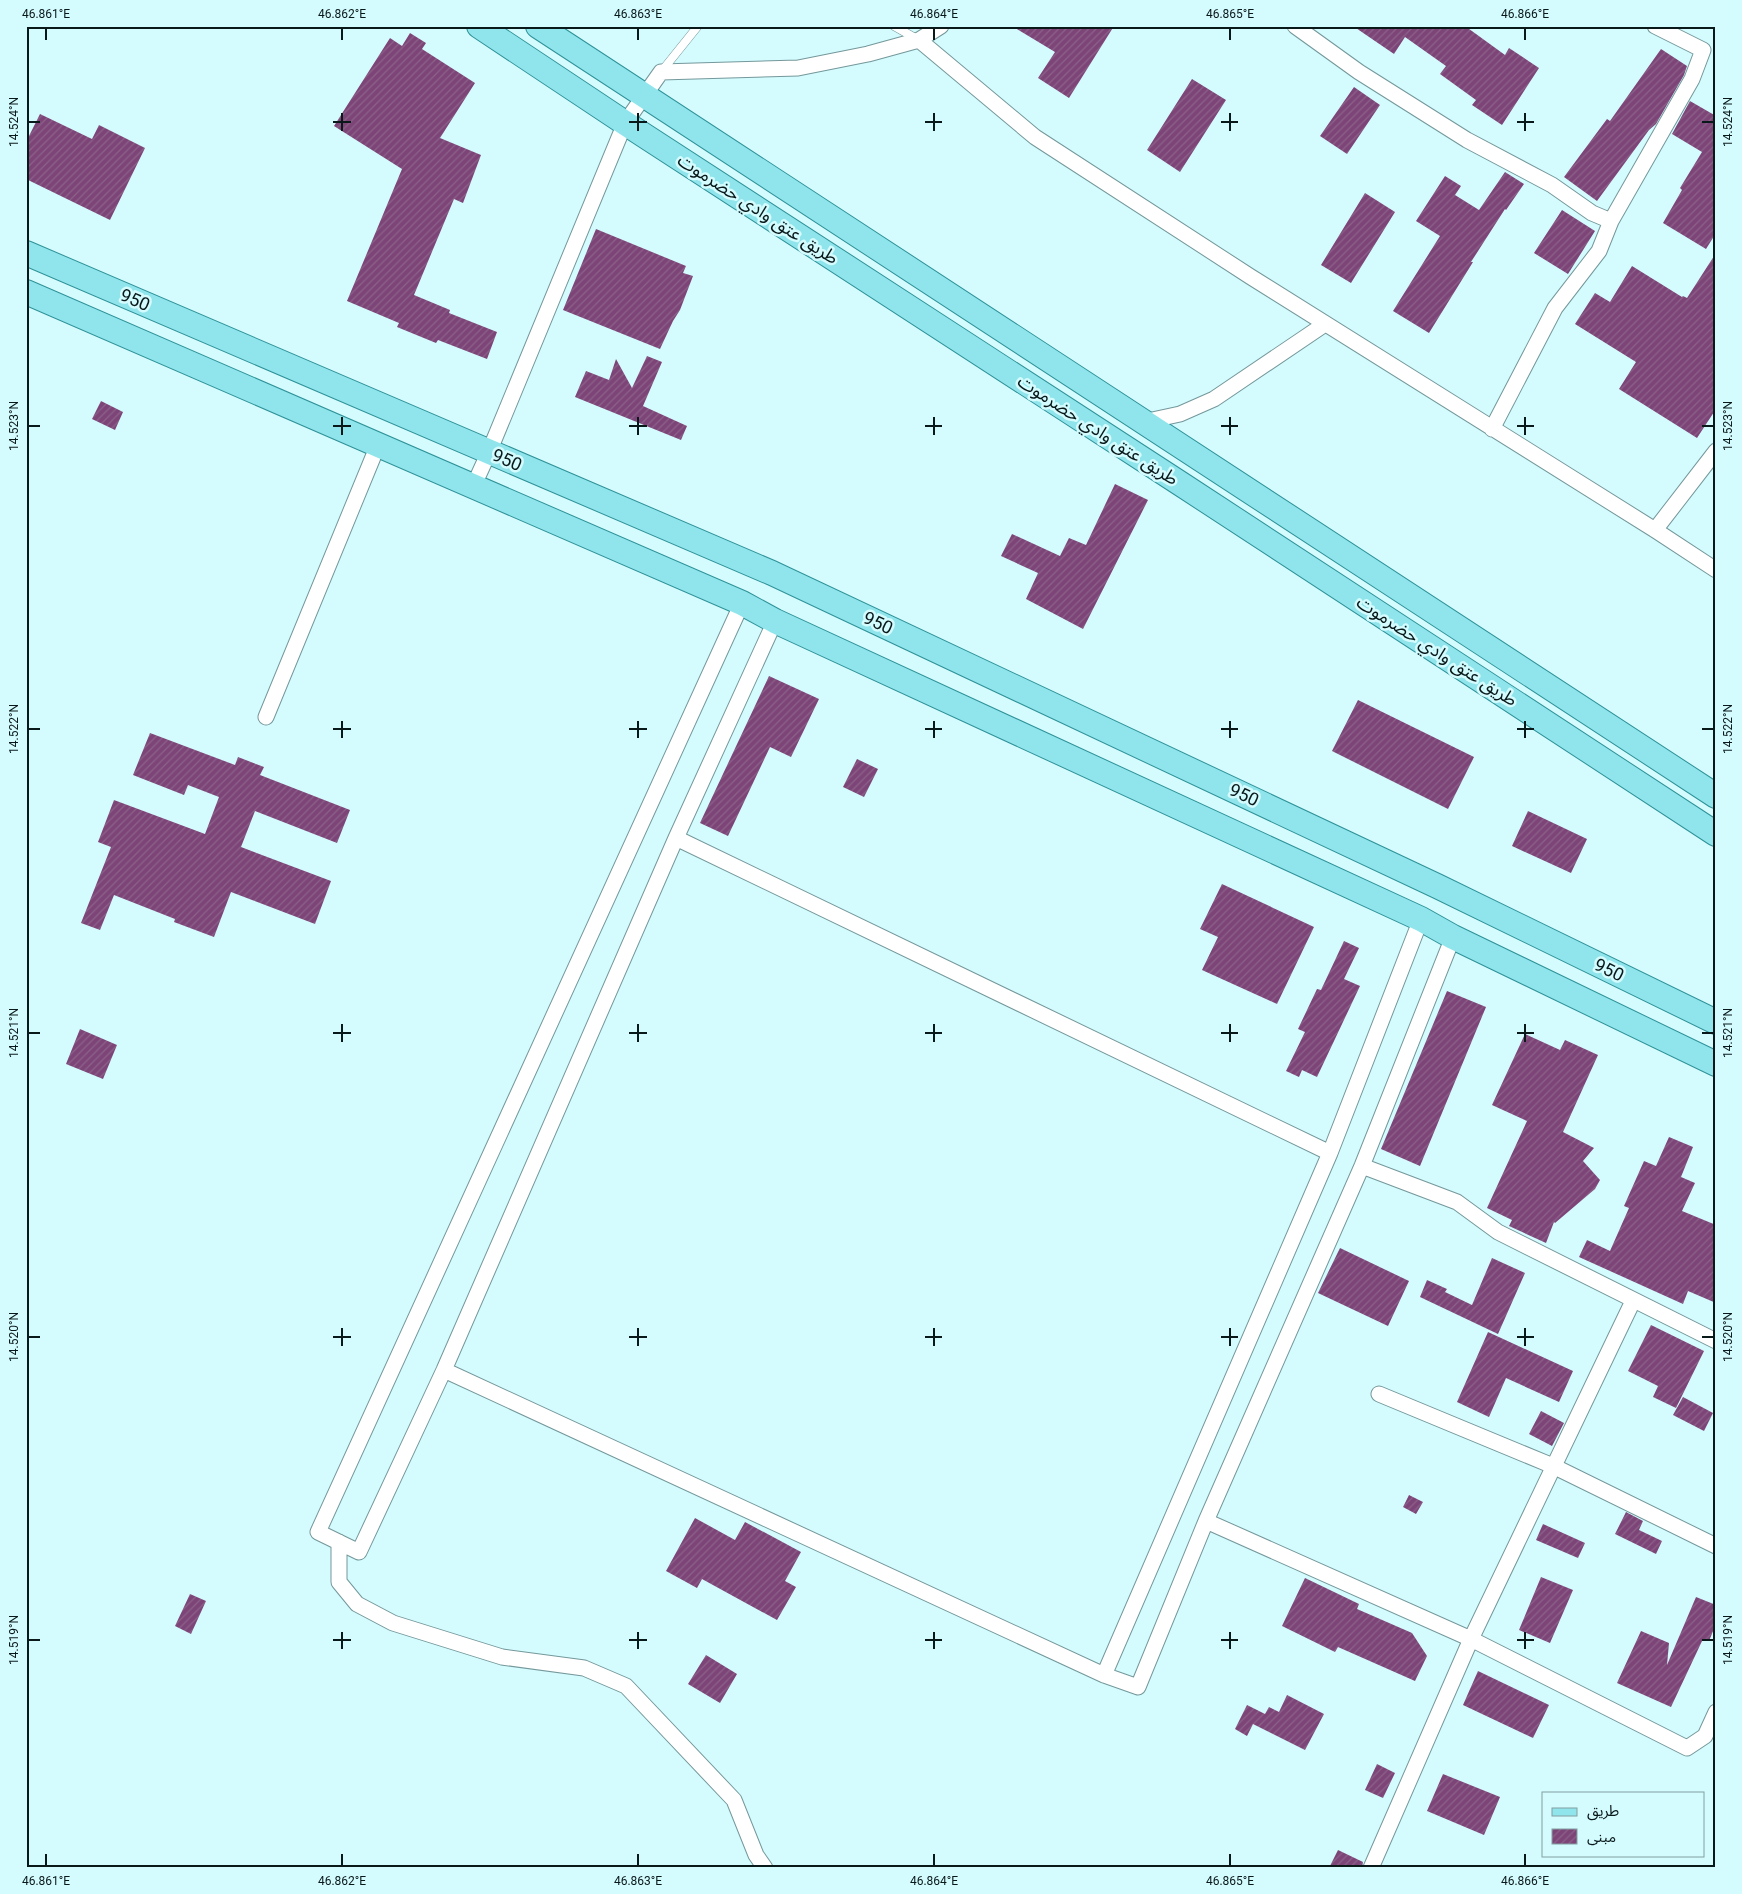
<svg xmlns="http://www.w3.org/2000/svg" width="1742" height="1894" font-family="Roboto,'Noto Sans Arabic',sans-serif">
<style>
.building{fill:url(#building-hatch)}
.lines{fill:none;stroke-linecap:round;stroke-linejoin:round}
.lane-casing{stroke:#74989b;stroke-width:9}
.street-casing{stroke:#74989b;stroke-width:17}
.primary-casing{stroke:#2f9299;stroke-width:26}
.lane{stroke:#fff;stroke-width:8}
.street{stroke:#fff;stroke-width:15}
.primary{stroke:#8fe5eb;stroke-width:24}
.ticks{fill:none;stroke:#091819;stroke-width:2}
.labels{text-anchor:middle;stroke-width:5;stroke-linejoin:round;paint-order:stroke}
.street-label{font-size:18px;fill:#091819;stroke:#d4fbfe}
.neatline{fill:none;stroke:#091819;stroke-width:2}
.ticks-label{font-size:12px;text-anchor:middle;fill:#091819}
</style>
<defs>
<pattern id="building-hatch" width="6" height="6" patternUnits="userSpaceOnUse" patternTransform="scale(1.25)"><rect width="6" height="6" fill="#7d4478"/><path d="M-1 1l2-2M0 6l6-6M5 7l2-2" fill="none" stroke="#8b6288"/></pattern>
</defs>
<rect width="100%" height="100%" fill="#d4fbfe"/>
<path class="building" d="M1012,26h102l-45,72 -31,-20 17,-26z
M1353,26h112l40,29 4,-7 30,20 -37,57 -30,-20 4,-5 -36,-26 6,-8 -41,-29 -11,17z
M410,33l16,10 -4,6 53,34 -35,55 41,17 -18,48 -9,-4 -40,96 36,15 -1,3 48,19 -10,27 -49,-19 -2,3 -39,-16 2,-4 -52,-22 55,-132 -68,-43 56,-88 12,8z
M1661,49l26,17 -3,9 -28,49 -7,6 -52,71 -33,-24 43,-58 3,2z
M1192,79l34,21 -46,72 -33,-22z
M1354,87l26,18 -33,49 -27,-18z
M1690,101l26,15v117l-10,16 -43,-26 19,-33 -2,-2 22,-36 -30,-18z
M40,114l52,25 7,-14 46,23 -35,72 -84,-41v-37z
M1505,172l19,12 -18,26 -1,-1 -34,53h2l-44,71 -36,-22 47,-75 -24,-15 29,-45 16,10 -6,9 24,15z
M1365,193l30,19 -44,71 -30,-18z
M1562,210l33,21 -27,43 -34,-21z
M596,229l90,37 -3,7 10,3 -13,34 -7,11 -13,28 -97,-39z
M1716,253v156l-19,29 -78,-49 17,-27 -61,-38 20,-31 15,9 22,-36 50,31 1,-1 4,2z
M647,356l15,6 -19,44 44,20 -6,14 -106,-43 11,-26 23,9 7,-21 16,29z
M101,401l22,11 -8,18 -23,-11z
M1115,484l33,16 -65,129 -57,-30 12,-26 -37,-17 11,-22 48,22 9,-18 17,7z
M769,676l50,23 -28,58 -21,-10 -42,89 -28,-13z
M1358,700l116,57 -26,52 -116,-58z
M150,733l85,32 3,-8 26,10 -4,8 90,35 -13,33 -82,-32 -14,36 90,34 -16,43 -84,-32 -17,45 -40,-15 1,-3 -61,-24 -14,35 -19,-7 30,-76 -13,-5 16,-42 91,34 14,-37 -31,-12 -4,10 -51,-20z
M857,759l21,10 -14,28 -21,-10z
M1528,811l59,28 -16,34 -59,-27z
M1222,884l92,43 -37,77 -75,-34 16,-33 -18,-8z
M1344,941l15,7 -15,31 16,7 -43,91 -15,-7 -3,7 -13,-6 19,-39 -7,-3 19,-40 4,1z
M1447,991l39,16 -66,159 -39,-17z
M80,1029l37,16 -14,34 -37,-15z
M1525,1034l35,16 5,-10 33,15 -35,77 31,16 -11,13 17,19 -5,9 -40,34 -1,-1 -8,21 -37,-17 3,-6 -25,-12 40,-87 -35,-16z
M1669,1137l24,10 -12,30 14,6 -13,28 34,14v78l-28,-12 -5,13 -104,-47 8,-17 23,11 19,-43 -5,-2 20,-45 12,5z
M1340,1248l69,33 -21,45 -70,-33z
M1492,1258l33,15 -27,61 -78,-37 7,-17 20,9 -2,3 27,13z
M1651,1325l53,26 -28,57 -23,-11 5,-11 -30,-15z
M1488,1332l85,39 -14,31 -53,-24 -17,39 -32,-15z
M1683,1397l30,16 -9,18 -31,-16z
M1541,1411l23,12 -12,23 -23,-12z
M1409,1495l14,7 -7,12 -13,-7z
M1626,1512l17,9 -4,9 23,11 -6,13 -41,-20z
M695,1518l40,22 10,-18 56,30 -16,29 11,6 -19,33 -75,-41 -5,9 -31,-17z
M1543,1524l42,19 -7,15 -42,-18z
M1541,1577l32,13 -23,53 -31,-13z
M1305,1578l54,26 -2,5 55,24 15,23 -12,25 -77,-34 -3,5 -53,-26z
M190,1594l16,7 -15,33 -16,-8z
M1696,1597l20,8v19l-7,17 -6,-2 -32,68 -54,-24 24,-52 28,12 -2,22z
M706,1655l31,19 -17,29 -32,-19z
M1478,1671l71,34 -16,33 -70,-33z
M1287,1695l37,19 -19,36 -52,-26 -6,12 -12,-7 12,-24 18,9 4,-7 10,5z
M1377,1764l18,9 -12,25 -18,-8z
M1443,1774l57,23 -16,38 -57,-24z
M1338,1850l25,12 -1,6h-33z"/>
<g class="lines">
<defs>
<path id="lane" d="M894,26l23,13
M661,72l37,-46"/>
<path id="street" d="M1295,26l64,46 108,68 85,45 40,28 19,8 -12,30 -44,57 -63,121
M919,40l116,97 216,140 404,253 61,40
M1611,221l81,-142 11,-29 -48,-24
M1143,422l37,-8 34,-15 111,-75
M473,487l16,-35 136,-329 36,-51 137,-4 70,-14 51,-14 22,-14
M1655,530l61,-79
M742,603l-424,929 41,20 85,-182 232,-532 99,-217
M266,717l112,-272
M676,838l654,315
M1362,1166l95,36 41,30 218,109
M444,1370l660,305 34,12 68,-166 156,-355 91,-229
M1379,1394l174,72 163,80
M1206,1521l265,118 216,109 18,-12 11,-24
M339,1542v40l18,22 36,19 109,34 82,11 42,18 108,114 22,55 9,13
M1104,1675l226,-522 91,-234
M1371,1868l100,-229 162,-338"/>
<path id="primary" d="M479,26l146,97 556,361 535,350
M538,26l1178,770
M26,253l746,320 665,313 279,136
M26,292l716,311 33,18 646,298 32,18 263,127"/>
</defs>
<use href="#lane" class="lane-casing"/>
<use href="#street" class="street-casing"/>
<use href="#primary" class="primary-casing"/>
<use href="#lane" class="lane"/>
<use href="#street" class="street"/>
<use href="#primary" class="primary"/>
</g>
<path class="ticks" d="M46,28v12M342,28v12M638,28v12M934,28v12M1230,28v12M1525,28v12M342,113v18M638,113v18M934,113v18M1230,113v18M1525,113v18M28,122h12M333,122h18M629,122h18M925,122h17M1221,122h17M1517,122h17M1702,122h12M342,417v18M638,417v18M934,417v18M1230,417v18M1525,417v18M28,426h12M333,426h18M629,426h18M925,426h17M1221,426h17M1517,426h17M1702,426h12M342,721v17M638,721v17M934,721v17M1230,721v17M1525,721v17M28,729h12M333,729h18M629,729h18M925,729h17M1221,729h17M1517,729h17M1702,729h12M342,1024v18M638,1024v18M934,1024v18M1230,1024v18M1525,1024v18M28,1033h12M333,1033h18M629,1033h18M925,1033h17M1221,1033h17M1517,1033h17M1702,1033h12M342,1328v18M638,1328v18M934,1328v18M1230,1328v18M1525,1328v18M28,1337h12M333,1337h18M629,1337h18M925,1337h17M1221,1337h17M1517,1337h17M1702,1337h12M342,1632v17M638,1632v17M934,1632v17M1230,1632v17M1525,1632v17M28,1640h12M333,1640h18M629,1640h18M925,1640h17M1221,1640h17M1517,1640h17M1702,1640h12M46,1854v12M342,1854v12M638,1854v12M934,1854v12M1230,1854v12M1525,1854v12"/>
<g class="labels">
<g class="street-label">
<text transform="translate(758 209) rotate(33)" y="6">طريق عتق وادي حضرموت</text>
<text transform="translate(135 300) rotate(23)" y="6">950</text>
<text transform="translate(1098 430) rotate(33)" y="6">طريق عتق وادي حضرموت</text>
<text transform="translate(507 460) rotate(23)" y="6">950</text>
<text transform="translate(878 623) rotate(25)" y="6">950</text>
<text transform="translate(1437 651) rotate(33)" y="6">طريق عتق وادي حضرموت</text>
<text transform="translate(1244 795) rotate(25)" y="6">950</text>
<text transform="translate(1609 970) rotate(26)" y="6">950</text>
</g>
</g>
<rect width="1742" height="1894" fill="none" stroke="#d4fbfe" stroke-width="55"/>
<rect x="1542" y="1792" width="162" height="65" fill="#d4fbfe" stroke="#83a0a2"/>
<rect x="1552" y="1808" width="25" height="8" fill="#8fe5eb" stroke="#83a0a2"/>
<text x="1587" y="1816" font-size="15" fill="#091819">طريق</text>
<rect x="1552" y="1829" width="25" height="15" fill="url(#building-hatch)" stroke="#83a0a2"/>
<text x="1587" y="1842" font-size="15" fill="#091819">مبنى</text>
<rect x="28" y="28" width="1686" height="1838" class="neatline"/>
<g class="ticks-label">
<text x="46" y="18">46.861°E</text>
<text x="342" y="18">46.862°E</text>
<text x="638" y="18">46.863°E</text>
<text x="934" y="18">46.864°E</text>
<text x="1230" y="18">46.865°E</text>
<text x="1525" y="18">46.866°E</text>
<text transform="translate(14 122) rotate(-90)" y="4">14.524°N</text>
<text transform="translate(1728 122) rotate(-90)" y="4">14.524°N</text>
<text transform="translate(14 426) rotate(-90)" y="4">14.523°N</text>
<text transform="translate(1728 426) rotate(-90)" y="4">14.523°N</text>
<text transform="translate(14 729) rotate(-90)" y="4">14.522°N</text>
<text transform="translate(1728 729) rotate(-90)" y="4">14.522°N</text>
<text transform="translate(14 1033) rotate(-90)" y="4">14.521°N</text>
<text transform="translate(1728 1033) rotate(-90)" y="4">14.521°N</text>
<text transform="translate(14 1337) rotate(-90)" y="4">14.520°N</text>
<text transform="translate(1728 1337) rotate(-90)" y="4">14.520°N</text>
<text transform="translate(14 1640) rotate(-90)" y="4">14.519°N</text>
<text transform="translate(1728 1640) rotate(-90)" y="4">14.519°N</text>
<text x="46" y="1885">46.861°E</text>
<text x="342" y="1885">46.862°E</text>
<text x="638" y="1885">46.863°E</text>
<text x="934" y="1885">46.864°E</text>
<text x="1230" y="1885">46.865°E</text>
<text x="1525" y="1885">46.866°E</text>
</g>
</svg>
